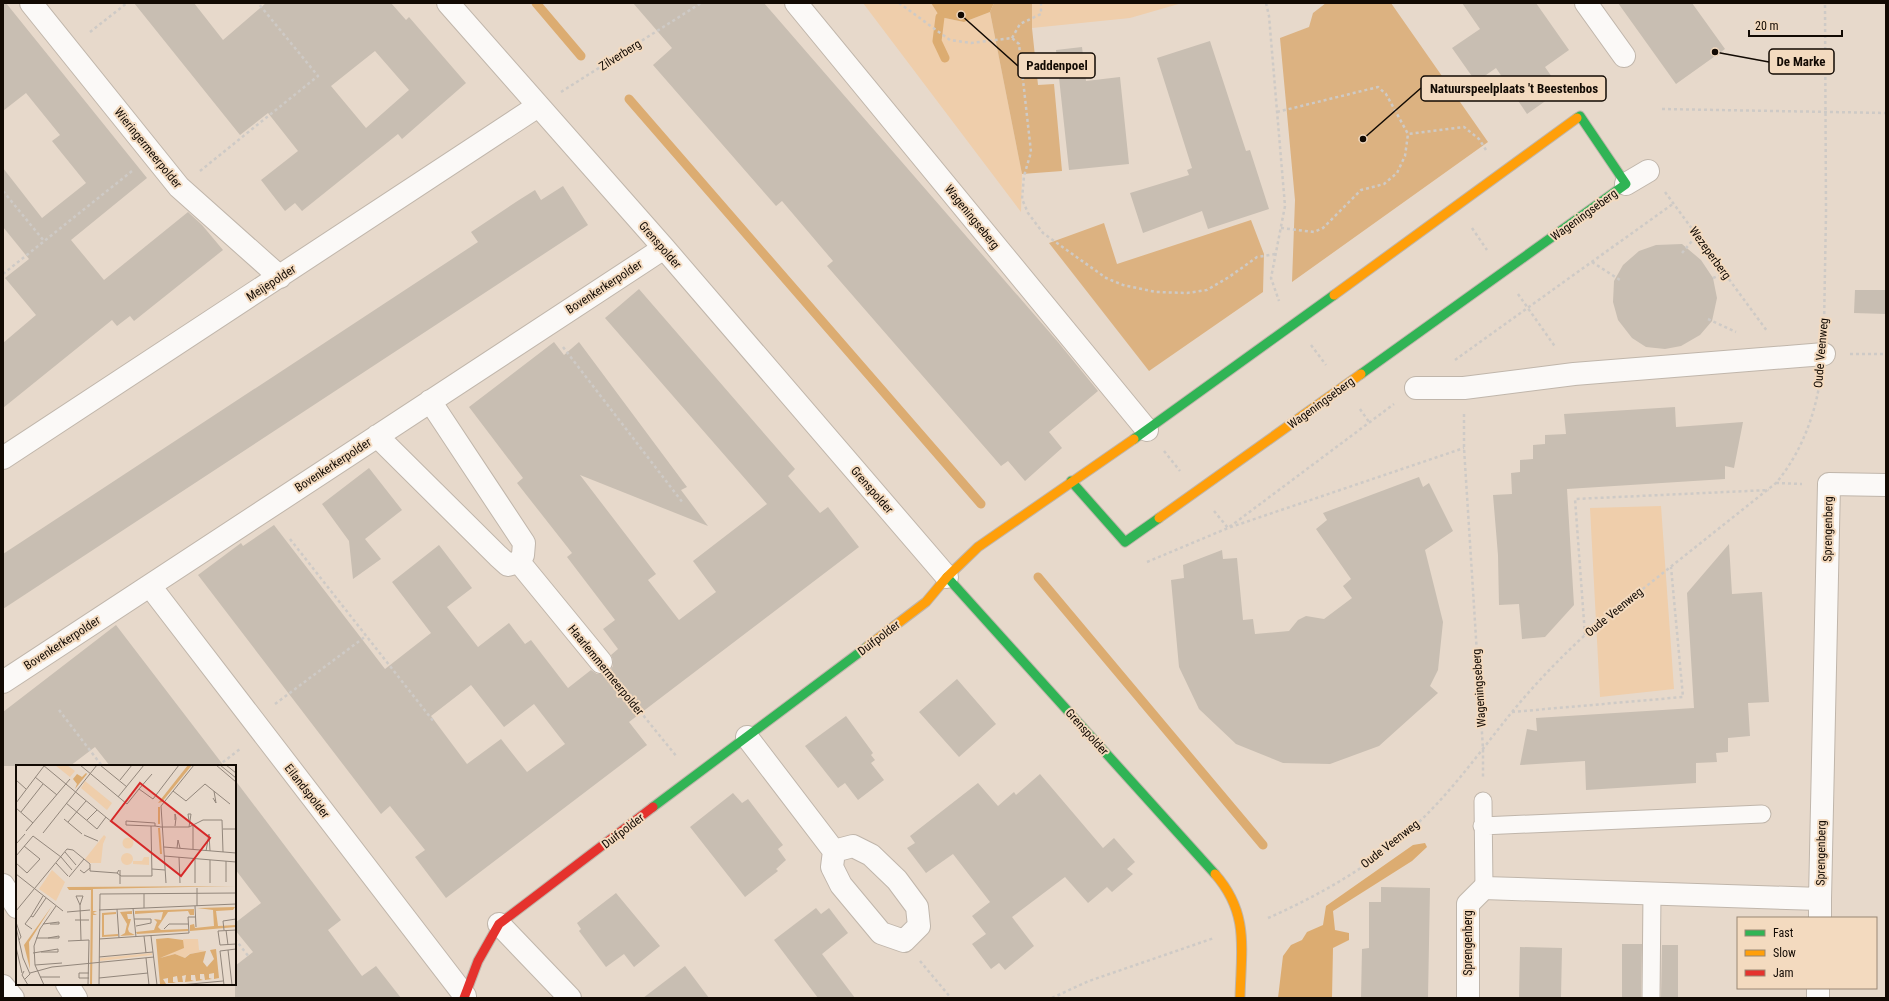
<svg xmlns="http://www.w3.org/2000/svg" width="1889" height="1001" font-family="'Roboto Condensed',sans-serif">
<style>
.green{fill:#efceab}
.forest{fill:#dcb281}
.water{fill:#dcac71}
.lines{fill:none;stroke-linecap:round;stroke-linejoin:round}
.stream{stroke:#dcac71;stroke-width:9}
.building{fill:#c8beb2;fill-rule:evenodd}
.lane-casing{stroke:#c0b6ab;stroke-width:19}
.street-casing{stroke:#c0b6ab;stroke-width:24}
.fast-casing{stroke:#c0b6ab;stroke-width:11}
.slow-casing{stroke:#c0b6ab;stroke-width:11}
.jam-casing{stroke:#c0b6ab;stroke-width:11}
.path{stroke:#cecac6;stroke-width:2.5;stroke-dasharray:3 3;stroke-linecap:butt}
.lane{stroke:#fbf9f7;stroke-width:17}
.street{stroke:#fbf9f7;stroke-width:22}
.fast{stroke:#30b455;stroke-width:9}
.slow{stroke:#ff9f0a;stroke-width:9}
.jam{stroke:#e5322d;stroke-width:9}
.labels{text-anchor:middle;stroke-width:4;stroke-linejoin:round;paint-order:stroke}
.street-label{font-size:12px;fill:#120a03;stroke:#f3dabf}
.inset-river{fill:none;stroke:#dcac71;stroke-width:2}
.inset-road{fill:none;stroke:#92867b;stroke-width:1}
.view{fill:#d62828;fill-opacity:0.15;stroke:#d62828;stroke-width:2}
.inset-edge{fill:none;stroke:#120a03;stroke-width:2}
.leader{fill:none;stroke:#120a03;stroke-width:1.5}
.callout-dot{fill:#120a03;stroke:#f3dabf;stroke-width:1.5}
.callout{fill:#f3dabf;stroke:#120a03;stroke-width:1.5}
.callout-label{font-size:13px;text-anchor:middle;font-weight:bold;fill:#120a03}
</style>
<rect width="100%" height="100%" fill="#e7d9cb"/>
<path class="green" d="M863,3h68l9,14 24,5 26,-10 32,162 -1,38z
M1032,3h150l-52,15 -98,10z
M1661,506l13,183 -74,8 -10,-189z"/>
<path class="forest" d="M994,3h38v25l6,57 16,-1 8,87 -40,3 -32,-162z
M1326,3h65l97,139 -196,140 3,-82 -15,-162 29,-11 4,-14z
M1251,220l13,34 -1,38 -114,79 -100,-128 55,-20 13,41z"/>
<path class="water" d="M931,3h63l-4,9 -26,10 -24,-5z
M1425,843l2,4 -15,14 -79,50 2,19 14,3v7l-16,8 -1,50h-54l5,-42 8,-11 11,-5 5,-8 16,-7 3,-19 87,-61z"/>
<g class="lines">
<path class="stream" d="M536,3l45,53
M940,17l-3,24 8,17
M629,99l352,405
M1038,577l225,268"/>
</g>
<path class="building" d="M3,3h3l141,175 -76,62 33,40 84,-68 14,13 21,25 -89,71 -4,-5 -13,10 -5,-6 -109,88v-65l33,-28 -31,-37 24,-19 -26,-32v-59l39,50 44,-35 -34,-42 8,-6 -34,-42 -23,18z
M134,3h60l29,37 43,-37h125l15,17 3,-3 57,66 -64,56 -4,-5 -96,77 -7,-8 -10,8 -24,-31 37,-29 -30,-38 -28,22zM375,51l34,39 -43,38 -35,-42z
M633,3h131l294,339 40,49 -49,41 13,16 -37,33 -17,-20 -7,5 -174,-200 6,-5 -51,-60 -6,5 -123,-141 19,-17z
M1462,3h74l33,47 -24,17 16,23 -34,24 -31,-46 -20,14 -24,-34 28,-19z
M1618,3h74l33,46 -49,35z
M1210,41l36,110 4,-1 19,59 -61,20 -6,-18 -59,22 -13,-40 59,-18 -2,-5 5,-2 -35,-110z
M1082,47l4,34 34,-4 9,87 -60,6 -13,-120z
M563,186l25,39 -585,384v-55l475,-312 -7,-10 48,-32 16,-10 6,10z
M1682,244l19,16 12,18 4,20 -5,23 -12,14 -19,11 -16,3 -19,-2 -14,-9 -14,-18 -5,-18 1,-21 9,-16 16,-14 17,-6z
M639,289l156,180 -7,7 32,37 8,-6 31,40 -230,175 18,23 -201,153 -31,-41 10,-7 -35,-44 -9,8 -183,-239 43,-32 2,3 31,-21 111,144 46,-36 -39,-51 47,-37 33,43 -25,19 31,40 31,-24 16,21 6,-4 37,48 23,-18 6,4h6l6,-2 4,-6v-6l-2,-5 7,-6 -15,-20 12,-9 -48,-63 5,-4 -55,-70 6,-5 -54,-71 85,-65 10,13 15,-13 108,145 -6,3 27,36 -128,-51 76,99 -8,6 31,40 37,-28 -23,-31 74,-57 -162,-186zM471,685l33,42 30,-23 31,40 -38,28 -26,-33 -34,25 -36,-48z
M1855,290h31v24l-32,-1z
M1675,407l1,20 67,-5 -9,46 -9,-2v13l-158,10 7,116 -29,32 -23,2 -3,-35 -20,1 -1,-50 -5,-60 19,-1 -1,-21 9,-1v-12l13,-1v-14l12,-1v-9l21,-1 -2,-20z
M369,468l33,42 -37,29 16,20 -28,20 -4,-38 -27,-37z
M1419,477l4,10 6,-4 24,48 -28,19 18,72 -5,48 -8,16 8,7 -59,53 -49,18 -47,-1 -47,-19 -37,-35 -20,-42 -8,-87 13,-2 -1,-13 39,-15 1,9 14,-1 6,62 10,-1 2,15 34,-3 9,-11 8,-4 18,3 28,-21 -9,-12 8,-7 -35,-50 11,-9 -4,-7z
M1729,544l3,50 30,-2 7,110 -21,1 2,33 -22,2v14l-12,1 1,9 -21,1v20l-110,7 -1,-29 -65,4 7,-36 10,2 -1,-13 158,-10 -7,-115z
M116,625l108,141h-114l-15,-19 -25,19h-67v-54z
M957,679l39,45 -37,33 -40,-45z
M846,716l27,37 -2,2 4,5 -4,3 13,17 -26,20 -13,-17 -7,5 -33,-42z
M1040,774l63,74 11,-10 21,24 -8,7 6,5 -21,18 -5,-5 -19,16 -23,-26 -53,40 22,29 -29,24 -6,-7 -8,6 -19,-25 14,-10 -14,-18 18,-14 -37,-48 -27,19 -19,-25 8,-5 -5,-7 68,-53 20,23 16,-14 2,3z
M235,780l106,140 -13,10 34,46 14,-10 25,32h-166v-32l18,-14 -18,-22v-7l26,-20 -26,-34z
M733,793l9,10 6,-4 35,46 -5,4 8,11 -10,9 2,2 -33,26 -55,-70z
M1381,887l49,1 -2,110h-67l1,-49 7,-1v-46h12z
M616,893l44,53 -26,21 -10,-13 -18,13 -27,-36 2,-2 -4,-6z
M816,908l5,6 8,-6 19,25 -26,21 33,44h-37l-44,-58z
M1622,944h20l-1,54h-19z
M1662,945h16v53h-17z
M1520,947l42,1 -1,50h-42z
M685,966l24,32h-66z"/>
<g class="lines">
<defs>
<path id="lane" d="M1483,801l1,87
M1482,826l280,-12
M1651,998l1,-105"/>
<path id="street" d="M31,3l148,184 101,90
M448,3l216,245 283,329
M796,3l351,427
M1586,3l38,53
M1626,184l22,-13
M1416,388h48l110,-14 250,-20
M377,436l121,120 10,9 11,-3 4,-7 1,-12 -94,-142
M3,458l535,-352
M519,562l82,100
M150,586l315,410
M3,682l661,-434
M747,737l87,114 -2,16 9,18 40,48 23,8 15,-15 -2,-19 -20,-27 -26,-25 -18,-9 -19,5
M3,885l14,22
M1820,918v-19
M499,924l71,74
M67,984l9,14
M3,986l10,12
M1468,998v-94l16,-16 336,11 9,-415 57,1
M1818,998v-10"/>
<path id="fast" d="M1361,374l265,-190 -46,-68 -3,2
M1134,439l200,-144
M1071,481l54,61 34,-24
M947,577l268,297
M653,807l215,-161"/>
<path id="slow" d="M1334,295l243,-177
M1159,518l202,-144
M868,646l58,-44 21,-25 31,-30 156,-108
M1215,874c35,40 26,76 25,124"/>
<path id="jam" d="M464,998l14,-37 21,-37 154,-117"/>
</defs>
<use href="#lane" class="lane-casing"/>
<use href="#street" class="street-casing"/>
<use href="#fast" class="fast-casing"/>
<use href="#slow" class="slow-casing"/>
<use href="#jam" class="jam-casing"/>
<path class="path" d="M899,3l51,37 21,3 41,-5 7,6 12,108 -7,24 -2,23 6,14 15,20 63,45 17,7 33,7 31,1 20,-3 22,-13 28,-20 18,-3
M1266,3l3,13 16,190 -14,72 8,23
M90,32l37,-29
M1012,38l8,-14 21,-10v-11
M1580,88l6,-4
M561,92l140,-89
M1662,109l224,4
M1277,112l101,-25 8,7 22,40 56,-7 15,12 7,11
M200,171l118,-95 -60,-73
M3,191l41,50
M1665,192l102,139
M1281,228l33,4 9,-4 38,-38 23,-6 13,-11 8,-17 3,-22
M1472,228l15,22
M1682,253l15,-18
M1592,262l28,18
M3,274l129,-103
M1713,278l12,-5
M1518,294l38,54
M1708,319l28,13
M1824,326l2,-112 -1,-211
M1311,345l15,20
M563,347l120,156
M1850,354h36
M1455,360l219,-157
M1360,409l9,13
M1464,414v34l19,301v28
M1164,451l16,20
M1776,483l26,1
M1214,511l14,17 166,-124
M290,539l144,183
M1147,562l81,-34 236,-80
M1585,635l-10,-136 194,-9
M617,683l60,74
M275,704l91,-68
M59,710l43,56
M1512,712l171,-15 -12,-130
M218,766l22,-17
M1268,918c59,-26 118,-61 163,-108 30,-31 55,-66 81,-98 23,-28 47,-53 73,-77l191,-152c24,-29 38,-64 44,-102
M235,939l14,18
M920,961l31,37
M1052,998l37,-17 125,-43"/>
<use href="#lane" class="lane"/>
<use href="#street" class="street"/>
<use href="#fast" class="fast"/>
<use href="#slow" class="slow"/>
<use href="#jam" class="jam"/>
</g>
<g class="labels">
<g class="street-label">
<text transform="translate(620 55) rotate(-32)" y="4">Zilverberg</text>
<text transform="translate(148 148) rotate(51)" y="4">Wieringermeerpolder</text>
<text transform="translate(1584 215) rotate(-36)" y="4">Wageningseberg</text>
<text transform="translate(972 217) rotate(51)" y="4">Wageningseberg</text>
<text transform="translate(660 245) rotate(49)" y="4">Grenspolder</text>
<text transform="translate(1710 253) rotate(54)" y="4">Wezeperberg</text>
<text transform="translate(271 283) rotate(-33)" y="4">Meijepolder</text>
<text transform="translate(604 287) rotate(-33)" y="4">Bovenkerkerpolder</text>
<text transform="translate(1821 353) rotate(-85)" y="4">Oude Veenweg</text>
<text transform="translate(1321 403) rotate(-36)" y="4">Wageningseberg</text>
<text transform="translate(333 465) rotate(-33)" y="4">Bovenkerkerpolder</text>
<text transform="translate(872 490) rotate(49)" y="4">Grenspolder</text>
<text transform="translate(1828 529) rotate(-89)" y="4">Sprengenberg</text>
<text transform="translate(1614 612) rotate(-39)" y="4">Oude Veenweg</text>
<text transform="translate(879 638) rotate(-37)" y="4">Duifpolder</text>
<text transform="translate(62 643) rotate(-33)" y="4">Bovenkerkerpolder</text>
<text transform="translate(606 670) rotate(51)" y="4">Haarlemmermeerpolder</text>
<text transform="translate(1479 688) rotate(-94)" y="4">Wageningseberg</text>
<text transform="translate(1087 732) rotate(48)" y="4">Grenspolder</text>
<text transform="translate(307 791) rotate(52)" y="4">Eilandspolder</text>
<text transform="translate(623 831) rotate(-37)" y="4">Duifpolder</text>
<text transform="translate(1390 844) rotate(-38)" y="4">Oude Veenweg</text>
<text transform="translate(1821 853) rotate(-89)" y="4">Sprengenberg</text>
<text transform="translate(1468 943) rotate(-90)" y="4">Sprengenberg</text>
</g>
</g>
<g transform="translate(16 765)">
<rect width="220" height="220" fill="#e7d9cb"/>
<path d="M39,0h12l8,6 -5,6zM69,16l27,22 -5,7 -26,-22zM88,70l2,2 -3,7 -2,19h-11l-5,-4zM106.5 78a5.5 5.5 0 1 1 11 0a5.5 5.5 0 1 1-11 0ZM105 94a6 6 0 1 1 12 0a6 6 0 1 1-12 0ZM128,92h5v8l-16,-1v-3h9zM36,105l13,12 -9,19 -17,-12zM167,174h15l1,11 7,1 -17,3 -4,4 -10,-4 -15,4 22,-10v-4l-4,4 -5,-4 8,-3 2,2zM136,188v2l-52,6v-3z" fill="#efceab"/>
<path d="M172,0h4l-30,37 -4,1h-5h5zM70,8l1,1 -12,15 2,-5 -4,-5 4,-5 5,3zM220,121l-143,3v22h4l-4,2 4,2h-4l-1,70h-2l1,-95h-22l-2,-3zM36,141l-23,36 1,27 -6,-24zM219,142l-2,3 -17,1 2,15 18,-1v2l-46,4v-6l4,-1 1,4 19,-2 -1,-16 -16,-2zM178,144v6h-4l-2,-4 -20,1 -10,15 3,3 27,-1v2l-51,3 -1,-2 18,-2 3,-8 -3,-3 7,1 2,-8 -28,2v-3zM116,146v3h-5l1,5h3l-3,10 1,3 6,3 -15,1 5,-3 2,-9 -7,-12zM100,147v2l-12,1v20l14,-1v2l-16,1v-24zM152,173l15,2 1,8 -24,10 15,-4 10,4 5,-4 16,-3 -3,11 4,5 7,-8 -4,-9 6,-1 3,29 -5,1v-6l-5,1v4l3,1 -7,1 -1,-6h-4v5l3,1 -7,1 -1,-6h-4v5l3,1 -9,1 1,-7 -4,1 1,6h-5l-1,-6 -4,1v5l3,1h-8v-5l-5,1 3,5h-6l-4,-45z" fill="#dcac71"/>
<path class="inset-river" d="M143,42v17M143,63l2,26"/>
<path class="inset-road" d="M27,0l70,58M64,0l47,39 12,-15 14,10 26,-34M84,0l27,22M200,0l20,17M204,0l16,13M210,0l10,8M19,12l22,18M0,15l10,9M104,15l12,-15M123,24l13,-15M157,26l13,10 19,-17 25,20M102,32l26,-32M197,33l3,5 -2,-12M0,38l28,-37M50,38l31,26 9,-12M0,43l17,15M5,47l22,-28M48,54l18,15M71,55l10,-10M173,56l-1,-7h3l-2,13M52,57l18,-21M139,61v-3l-29,-2v4l25,1h4l6,1h28l14,-7h19l1,32M159,61l1,-8 -1,-4v6M207,64h13M10,66l44,-52M27,68l54,-68M68,70l14,6M0,79l9,-10M148,82l72,6M161,83l1,-8 2,8M177,84v-24M190,86l3,-17 1,17M49,87l11,13M0,91l17,-20 28,21 11,13M148,91l72,6M163,92l1,26M179,93v25M194,95v23M210,96v21M0,98l11,10 13,-14 -16,-13M40,98l12,13M136,104l13,1M64,105l4,3 6,-5M101,108l4,3h31l-1,-50M0,109l47,37M53,112l15,-18M150,118l-5,-77 33,-41M104,119v-14M181,123v18M128,129v14M27,131l-12,20 2,1 13,-19M64,140l-4,-9h7l-3,9 1,35M179,141l1,21M117,143l3,29M101,144l2,29M83,145l137,-6M0,146l51,-62 6,1 17,14v7l27,2 2,-3M51,147l23,-2M15,151l-6,8 7,5M118,154h17v4l-15,3M59,155h14M0,157l5,15 -2,3M27,159l16,-2v2h-9M0,162l7,31 7,16 -5,5M148,164l5,-5h19M208,165l-1,-9 13,-2M210,165l2,15M220,165l-18,1 2,14 16,-1M128,171l2,17M135,171l6,49M20,173h23v-2l-11,2M83,174l90,-6 -1,-16h7M52,176l21,-1 -1,45M0,182l6,26M212,185l4,35M17,188l25,-4v3h-17M83,192l54,-5M130,193l3,27M19,200l27,-2M8,206l-2,4 6,10M14,208l22,-6 102,-10M24,212h20M73,213h-10v-5h10M83,213l49,-5M28,220l-9,-20 -1,-19 6,-17 16,-23M83,220l1,-91 136,-1M164,220l43,-4M208,220l-4,-34 16,-2"/>
<path class="view" d="M124,18l70,55 -29,38 -70,-55z"/>
<rect width="220" height="220" class="inset-edge"/>
</g>
<path class="leader" d="M1715 52L1769 62M961 15L1018 66M1363 139L1421 88"/>
<g class="callout-dot">
<circle cx="1715" cy="52" r="4"/>
<circle cx="961" cy="15" r="4"/>
<circle cx="1363" cy="139" r="4"/>
</g>
<g class="callout">
<rect x="1769" y="49" width="65" height="25" rx="4"/>
<rect x="1018" y="53" width="77" height="25" rx="4"/>
<rect x="1421" y="76" width="185" height="25" rx="4"/>
</g>
<g class="callout-label">
<text x="1801" y="66">De Marke</text>
<text x="1057" y="70">Paddenpoel</text>
<text x="1514" y="93">Natuurspeelplaats 't Beestenbos</text>
</g>
<rect width="1889" height="1001" fill="none" stroke="#120a03" stroke-width="8"/>
<rect x="1737" y="917" width="140" height="72" fill="#f3dabf" stroke="#998774"/>
<rect x="1745" y="930" width="20" height="6" fill="#30b455" stroke="#998774"/>
<text x="1773" y="937" font-size="12" fill="#120a03">Fast</text>
<rect x="1745" y="950" width="20" height="6" fill="#ff9f0a" stroke="#998774"/>
<text x="1773" y="957" font-size="12" fill="#120a03">Slow</text>
<rect x="1745" y="970" width="20" height="6" fill="#e5322d" stroke="#998774"/>
<text x="1773" y="977" font-size="12" fill="#120a03">Jam</text>
<path d="M1749 30v6h93v-6" fill="none" stroke="#120a03" stroke-width="2"/>
<text x="1755" y="30" font-size="12" fill="#120a03" stroke="#f3dabf" stroke-width="3" paint-order="stroke">20 m</text>
</svg>
